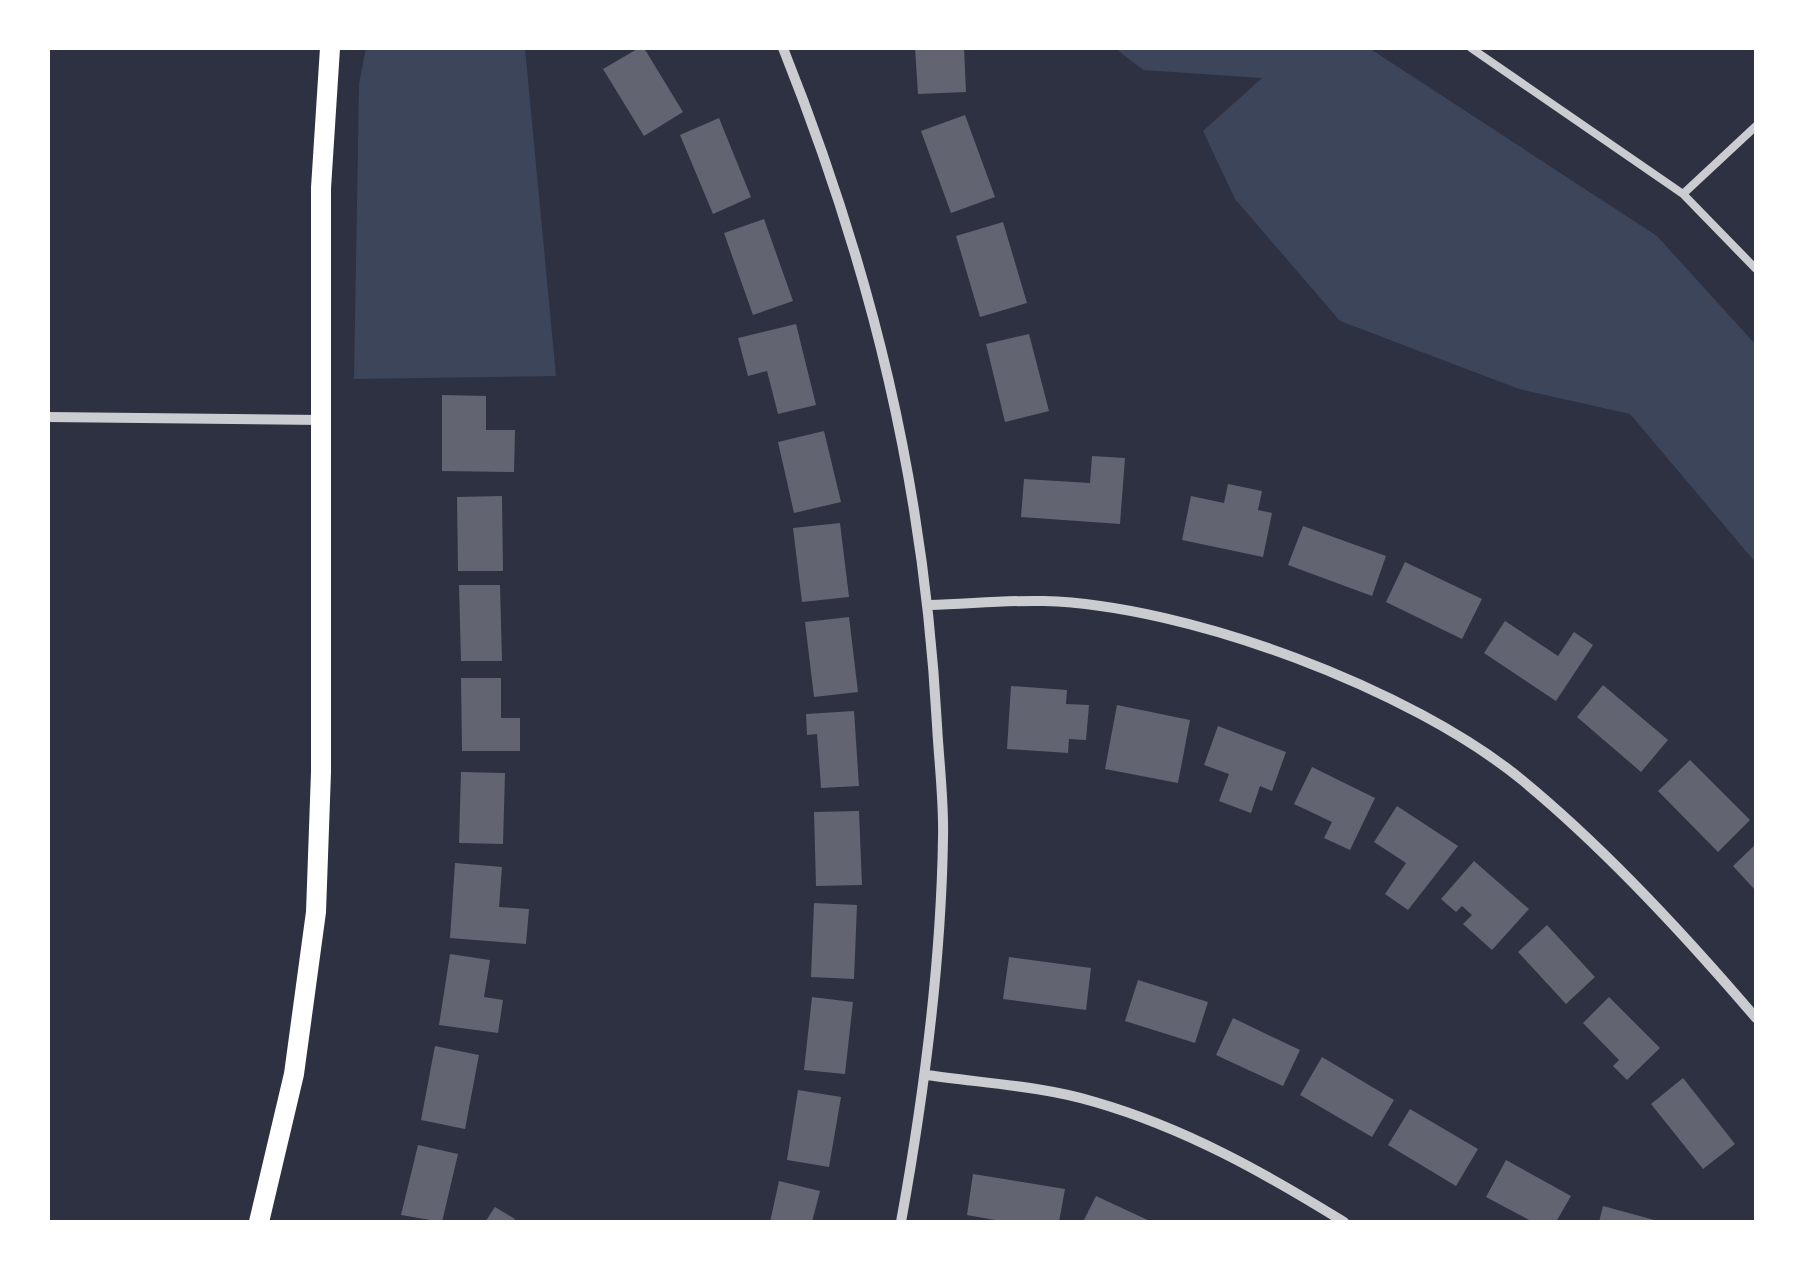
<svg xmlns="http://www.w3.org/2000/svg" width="1804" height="1270" font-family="'Open Sans',sans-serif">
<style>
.green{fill:#3c4559}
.building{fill:#626471}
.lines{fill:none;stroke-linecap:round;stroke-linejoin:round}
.service{stroke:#caccd0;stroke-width:8}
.minor{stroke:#caccd0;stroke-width:10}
.secondary{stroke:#fff;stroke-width:20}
</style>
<rect width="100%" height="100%" fill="#2d3142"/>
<path class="green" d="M366,48h159l31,328 -202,3 5,-295z
M1115,48h254l288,188 99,109v218l-126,-149 -111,-25 -179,-68 -105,-122 -32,-68 59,-53 -119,-8z"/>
<path class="building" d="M639,48h5l39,64 -39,24 -41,-67z
M915,48h49l2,44 -48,2z
M965,115l30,82 -44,16 -30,-82z
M719,118l32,79 -38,17 -33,-79z
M764,219l29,82 -40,14 -29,-82z
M1003,222l24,81 -47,14 -24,-81z
M796,324l20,81 -38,9 -11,-43 -19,5 -10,-38z
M1029,334l20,77 -44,11 -19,-78z
M442,395l44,1v34h29l-1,42 -72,-1z
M824,431l17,71 -47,11 -16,-71z
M1092,456l33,2 -5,66 -99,-7 3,-38 66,4z
M1228,484l34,7 -4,19 14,3 -9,44 -81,-17 9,-44 33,7z
M502,496l1,75h-45l-1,-74z
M840,523l9,74 -47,5 -9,-74z
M1303,526l83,30 -14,40 -84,-31z
M1405,562l77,37 -20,40 -76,-37z
M459,585h41l2,76h-41z
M849,617l9,75 -44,5 -9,-75z
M1505,621l53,35 16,-24 19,13 -37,56 -72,-48z
M461,678h40v40h19v33h-58z
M1603,685l65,55 -27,32 -64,-55z
M1011,686l56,4 -1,14 23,1 -3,35 -17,-1 -1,14 -61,-4z
M1117,705l73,15 -12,63 -73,-14z
M854,711l5,75 -38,2 -4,-54 -10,1 -1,-21z
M1218,726l68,26 -14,39 -12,-5 -9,27 -32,-12 10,-27 -25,-9z
M1690,760l60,60 -32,32 -60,-61z
M1312,767l63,31 -25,52 -26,-12 8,-16 -38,-18z
M461,772l44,1 -2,71 -44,-1z
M1397,806l61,40 -50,64 -23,-16 21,-31 -32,-21z
M859,811l3,74 -46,1 -2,-74z
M1756,844v47l-23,-25z
M1474,861l55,48 -37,41 -29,-26 9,-9 -10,-9 -6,6 -15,-13z
M455,863l47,4 -3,40 30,2 -3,35 -76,-6z
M814,903l43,2 -3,74 -43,-2z
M1547,925l48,52 -29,27 -48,-52z
M450,954l40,6 -6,37 19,3 -5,33 -59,-8z
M1009,957l82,11 -5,42 -83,-11z
M1138,980l70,22 -13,41 -70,-22z
M812,997l41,5 -8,72 -41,-4z
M1609,997l51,51 -33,32 -14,-14 6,-6 -36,-37z
M1233,1018l67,32 -17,36 -67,-31z
M435,1046l44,9 -14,74 -44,-9z
M1322,1057l72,43 -22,37 -72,-42z
M1683,1078l52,66 -32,25 -52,-65z
M798,1090l43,7 -12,70 -42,-7z
M1410,1109l68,40 -22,37 -68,-41z
M418,1145l40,9 -16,68 -41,-7z
M1506,1160l65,36 -15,26h-23l-47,-25z
M973,1174l92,15 -6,33h-53l-39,-7z
M779,1181l41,10 -8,31h-42z
M1096,1196l56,26h-69z
M1603,1206l55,15v1h-59z
M495,1207l20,12 -2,3h-28z"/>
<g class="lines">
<path class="service" d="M1471,48l212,146
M1756,126l-73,68 73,75"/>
<path class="minor" d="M783,48c89,223 141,436 154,677 2,37 7,76 6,113 -2,130 -19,257 -42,384
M48,417l273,3
M930,605c38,-1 77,-5 114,-4 144,4 367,88 478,179 84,69 164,156 234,238
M927,1075c55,8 115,11 168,27 90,26 170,71 249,120"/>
<path class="secondary" d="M259,1222l35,-148 22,-162 5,-140v-584l9,-140"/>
</g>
<rect width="1804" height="1270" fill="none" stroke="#ffffff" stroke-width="100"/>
</svg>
